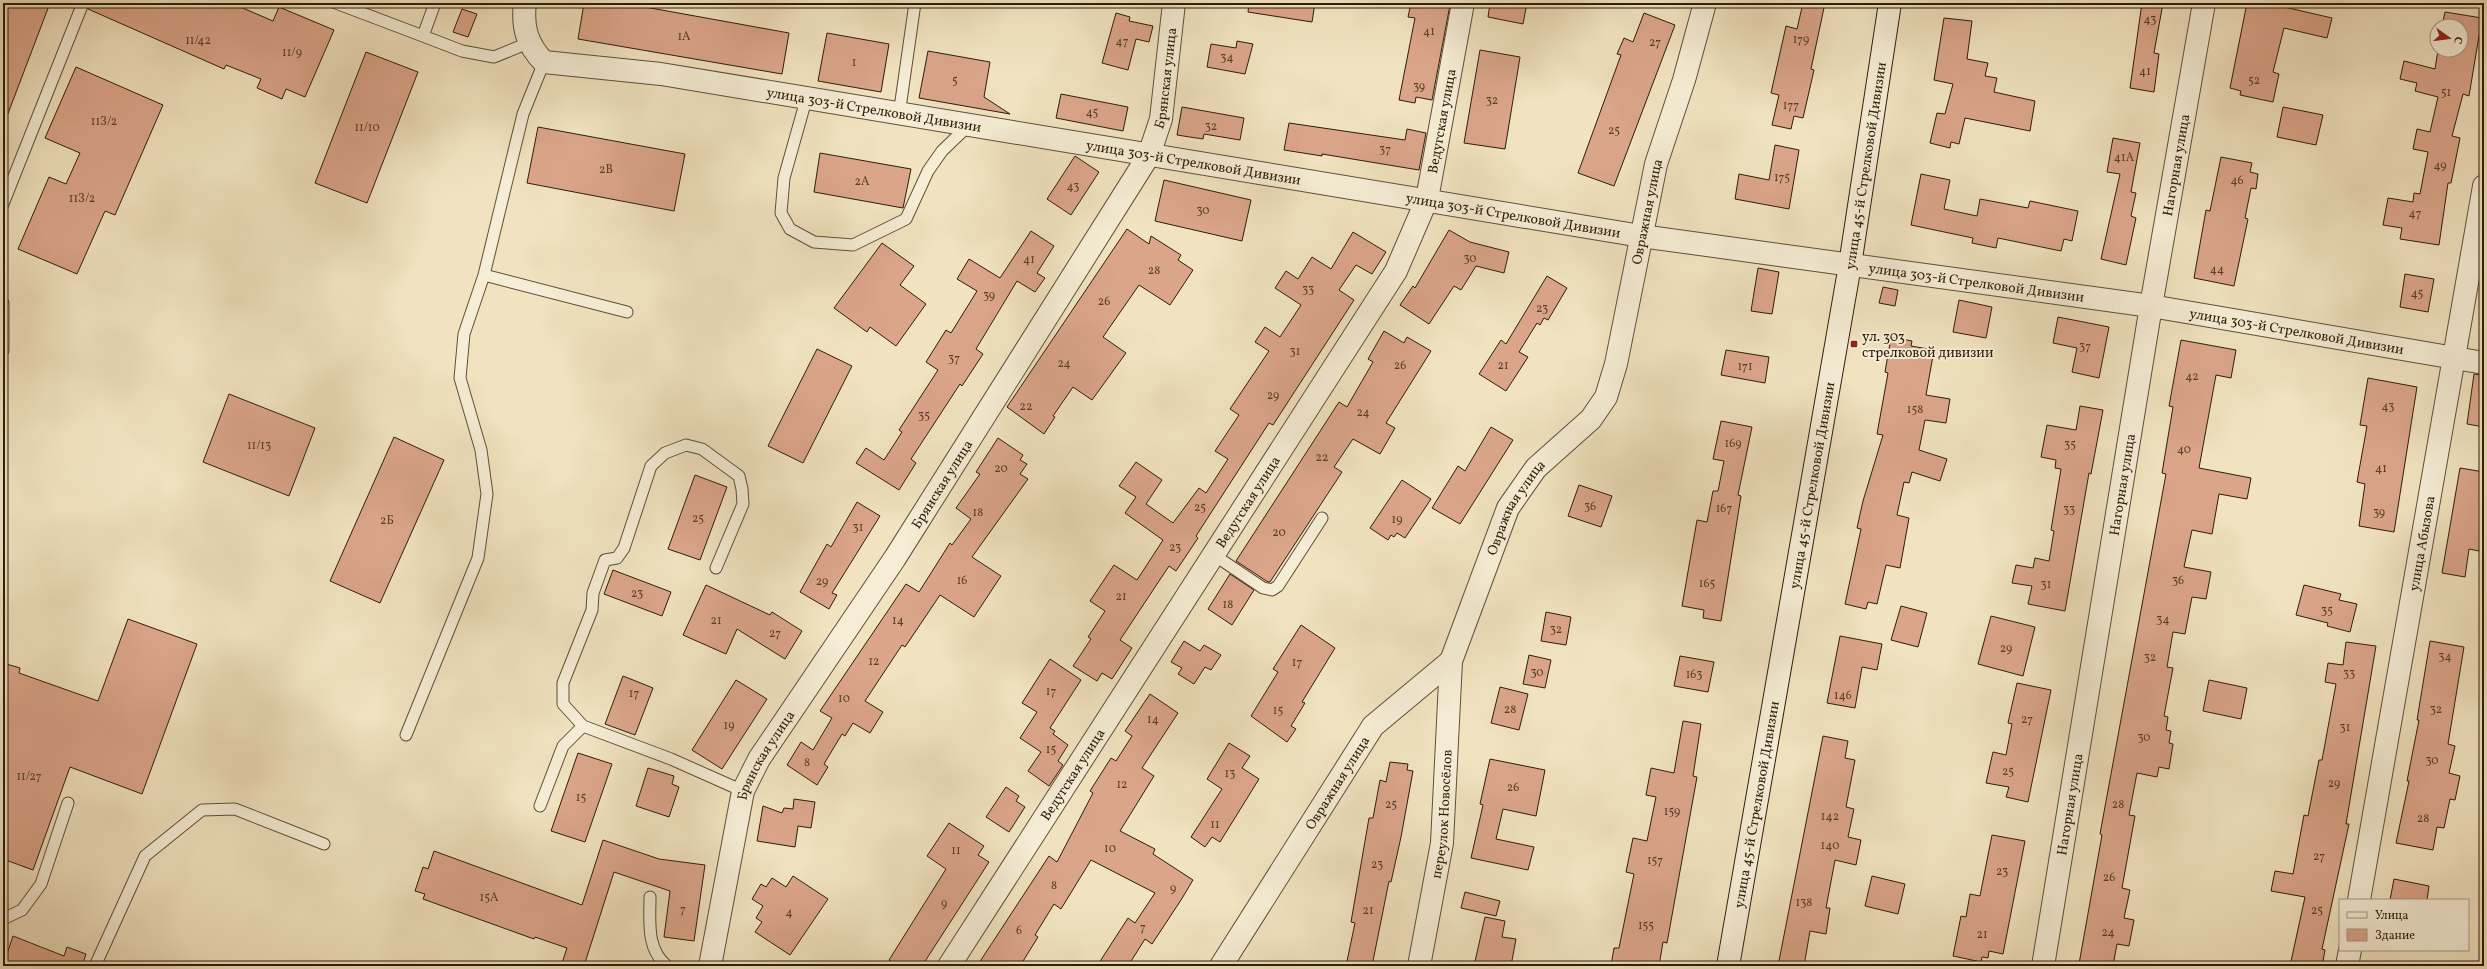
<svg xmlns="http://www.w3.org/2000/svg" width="2487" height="969" font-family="Vollkorn,serif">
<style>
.building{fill:#dba58a;stroke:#2e1c09}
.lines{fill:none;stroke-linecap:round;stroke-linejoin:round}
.lane-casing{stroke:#5f4e37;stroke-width:13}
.street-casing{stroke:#5f4e37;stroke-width:24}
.secondary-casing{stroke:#2e1c09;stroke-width:24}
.lane{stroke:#f6edd6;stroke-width:11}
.street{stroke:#f6edd6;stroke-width:22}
.secondary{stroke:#f6edd6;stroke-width:22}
.poi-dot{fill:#8f2418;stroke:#f6edd6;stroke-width:1.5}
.labels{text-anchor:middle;stroke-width:4;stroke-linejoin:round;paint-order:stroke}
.number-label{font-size:12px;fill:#593e29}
.street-label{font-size:14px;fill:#2e1c09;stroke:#f6edd6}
.poi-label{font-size:14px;fill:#2e1c09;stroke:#f6edd6;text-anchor:start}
</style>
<rect width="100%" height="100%" fill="#f1e3c0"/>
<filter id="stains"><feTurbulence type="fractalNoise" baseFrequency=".005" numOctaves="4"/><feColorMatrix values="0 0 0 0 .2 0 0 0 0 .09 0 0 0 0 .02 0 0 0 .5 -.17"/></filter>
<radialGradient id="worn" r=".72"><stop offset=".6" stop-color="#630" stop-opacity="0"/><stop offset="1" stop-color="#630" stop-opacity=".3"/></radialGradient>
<path class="building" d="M3,3h47l-46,121h-1z
M90,3h141l42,18 6,-14 55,23 -29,67 -19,-8 -4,10 -25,-11 4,-9 -35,-14 -2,4 -136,-60z
M584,3h39l166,30 -7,41 -204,-35z
M1249,3h66l-3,19 -64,-10z
M1411,3l39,2 -18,95 -16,-3 -1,6 -16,-3 16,-82 -7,-1z
M1490,3h37l-4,21 -35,-7z
M1803,3h22l-14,66 3,1 -11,48 -9,-2 -3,13 -19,-4 7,-30 -8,-2 15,-67 11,3z
M2142,3h21l-9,50 5,1 -5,38 -24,-4z
M2247,3h20l65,15 -5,20 -43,-10 -11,44 6,2 -6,28 -33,-7 1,-4 -11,-3z
M462,9l15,5 -9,23 -15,-5z
M2445,12l37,6 -13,78 -6,-2 -11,42 8,2 -9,45h-3l-9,62 -39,-6 2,-11 -19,-3 5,-27 25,4 1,-9 6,1 8,-42 -15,-3 4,-20 13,3 8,-35 -23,-6 2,-8 -17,-4 4,-18 31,8 3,-19h23v-24h-19z
M1116,13l14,4 -1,4 24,5 -4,16 -13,-3 -8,31 -26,-7z
M1644,13l31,12 -61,161 -36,-13 43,-118 -4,-1 7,-16 9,4z
M1944,18l28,3 -5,38 21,4 -3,13 12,2 -3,14 41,9 -5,30 -65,-13 -6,26 -8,-2 -1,6 -20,-5 7,-30 8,1 8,-30 -19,-4z
M827,33l62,11 -8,48 -63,-11z
M1237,41l16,3 -8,30 -38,-7 4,-23 25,4z
M1480,50l40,7 -15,92 -41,-6z
M928,51l62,11 -6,35 26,17 -91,-16z
M366,52l52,20 -51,131 -52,-20z
M76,67l87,38 -48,110 -10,-4 -28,63 -59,-25 31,-72 17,7 14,-31 -35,-15z
M1061,94l67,13 -5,24 -67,-13z
M1182,107l62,11 -4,22 -36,-6 -1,5 -26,-4z
M2283,107l40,8 -7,30 -39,-8z
M1289,123l116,17 2,-11 19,4 -7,37 -97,-16v2l-38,-6z
M538,127l147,27 -11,57 -147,-28z
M2113,138l27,5 -9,49 5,1 -5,23 5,2 -10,47 -25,-6 19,-85 -13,-2z
M1775,145l24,5 -10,59 -54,-10 4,-25 30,6z
M820,153l91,16 -8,39 -89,-16z
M1075,156l24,16 -28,43 -24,-16z
M2221,157l31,6 -2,9 8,2 -2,15 -5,-1 -6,30 3,1 -14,67 -40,-8 12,-68 4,1z
M1921,174l29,6 -6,29 33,7 3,-17 48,9 2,-7 48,10 -6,30 -8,-2 -3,12 -63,-13 -2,10 -24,-5 1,-5 -62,-13z
M1164,180l87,20 -9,41 -87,-20z
M1127,229l22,15 2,-8 30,19 -3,5 15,10 -23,35 -31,-20 -36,52 23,16 -34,47 -19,-13 -20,29 2,1 -11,17 -37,-27z
M1449,230l21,12 39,10 -5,21 -28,-7 -15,24 -7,-4 -25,38 -29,-19 13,-19 2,2z
M1031,231l23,15 -17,27 8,5 -10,14 -18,-11 -41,68 7,5 -21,32 -2,-2 -49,75 5,4 -17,27 -43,-27 10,-15 18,12 18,-28 -3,-2 39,-60 -12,-8 20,-32 5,3 26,-42 -20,-12 12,-20 31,19z
M1353,232l33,20 -14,22 -16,-9 -17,25 15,10 -81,125 -4,-2 -73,113 2,2 -22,33 -7,-5 -49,74 12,8 -20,31 -10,-6 -5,8 -24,-15 18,-27 -3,-2 17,-26 -15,-10 24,-36 23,15 26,-40 -38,-27 11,-16 -17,-11 17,-24 26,18 -16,24 27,19 26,-35 7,5 22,-34 -13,-8 24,-36 -9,-6 39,-58 -14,-9 10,-15 15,10 21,-32 -26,-17 11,-17 12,8 14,-22 19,12z
M882,243l32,23 -14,19 26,19 -30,42 -26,-19 -3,5 -33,-24z
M1758,268l21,4 -7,42 -21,-3z
M2405,274l29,5 -6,33 -28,-5z
M1547,276l20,12 -19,32 -4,-2 -4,7 -3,-2 -18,29 9,5 -22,34 -27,-17 22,-34 5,4z
M1883,287l15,3 -3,16 -16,-3z
M1959,300l33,7 -6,31 -33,-6z
M2058,317l51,10 -10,51 -27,-6 5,-24 -24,-5z
M1384,331l20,12 3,-6 24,14 -45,72 9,5 -15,26 -27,-15 -19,28 8,5 -72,110h-2l-32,-21 103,-159 8,5 26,-45 -5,-3z
M1891,337l21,4 -1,5 23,4 -8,45 24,4 -4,24 -21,-3 -6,30 28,9 -7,22 -28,-9 -3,11 -5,-1 -7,33 12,3 -9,50 -14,-3 -9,39 -9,-2 -2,7 -21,-5 16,-75 -4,-1 6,-27 20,-66 -6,-1 11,-61 -3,-1z
M2181,340l55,10 -5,28 -15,-3 -17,93 52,10 -4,21 -28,-5 -7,40 -20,-4 -8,37 27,5 -5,27 -14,-2 -7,37 -12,-2 -6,35 6,1 -9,48 4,1 -2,13 5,1 -2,12 4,1 -4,25 -10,-2 -2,10 -20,-4 -8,42 6,1 -13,72 8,2 -6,28 10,2 -5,26 -12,-2 -4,22h-23l-11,-2 23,-129 -2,-1 66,-360 -4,-1 11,-66 -4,-1z
M817,349l35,17 -49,97 -35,-17z
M1726,350l43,7 -4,26 -44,-8z
M2474,374l10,1v52l-17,-3z
M2368,378l49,9 -23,145 -35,-6 6,-42 -8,-2 10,-56 -7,-1z
M229,394l86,34 -26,68 -86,-34z
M2080,406l23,4 -12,64 -2,-1 -24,138 -37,-7 4,-18 -20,-3 4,-18 17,3 2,-10 14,3 5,-30 -3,-1 10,-61 -6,-1 1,-8 -15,-3 6,-32 29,5z
M1721,421l31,6 -14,68 3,1 -20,125 -18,-3 1,-8 -22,-4 15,-86 10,2 6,-31h5l6,-30 -11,-2z
M1491,427l22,13 -53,84 -28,-16 26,-42 7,5z
M394,437l50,23 -64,143 -50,-22z
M998,438l25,17 -3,5 7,4 -7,10 8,5 -56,78 29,19 -27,41 -34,-22 -35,52 -3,-2 -37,56 18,11 -13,21 -17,-10 -8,13 -3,-2 -18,30 4,3 -11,18 -30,-20 14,-23 12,8 19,-32 -12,-7 86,-127 13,8 31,-49 2,2 19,-26 -15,-11 24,-34 -4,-2z
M2460,468l24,4v80l-15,-3 -4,28 -23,-4z
M695,475l32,12 -27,73 -32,-11z
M1402,480l29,19 -26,39 -8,-5 -3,4 -3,-2 -3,5 -18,-12z
M1579,485l33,11 -11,31 -33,-11z
M857,502l23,14 -48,77 5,2 -8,14 -29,-17 27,-48 4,3z
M613,570l58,22 -9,24 -58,-22z
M1230,574l24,16 -22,35 -24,-16z
M706,585l64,30 2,-3 30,19 -17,28 -48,-30 -11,25 -43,-19z
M2304,585l37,9 -2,6 18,4 -7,28 -23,-6 1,-3 -32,-8z
M1901,606l26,7 -9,34 -27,-7z
M1546,612l25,5 -5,28 -25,-4z
M1991,616l44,11 -12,49 -45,-12z
M128,619l69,25 -55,150 -72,-27 -37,103 -30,-11v-196l17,5 -1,5 79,28z
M1301,625l34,23 -33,54 3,1 -14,23 5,3 -9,13 -36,-26 27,-44 -5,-3z
M1840,636l42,8 -5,26 -15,-3 -7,41 -28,-5z
M1184,641l16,10 4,-6 17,10 -10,15 -6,-3 -11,17 -16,-10 4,-6 -11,-6z
M2430,641l34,6 -16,97 7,2 -6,27 11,3 -5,24 -5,-1 -6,29 -7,-1 -4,23 -37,-7 13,-62h-2l12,-61h-2z
M2346,642l30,4 -30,178h3l-27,125 3,1 -3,16h-32l15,-69 -34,-6 4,-20 18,3 11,-59 4,1 11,-56h3l14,-76 -11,-2 3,-19 15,2z
M1529,655l22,5 -6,28 -22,-4z
M1680,656l34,6 -6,30 -34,-6z
M1050,659l31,21 -31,48 5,3 -2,3 15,11 -10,16 5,4 -14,21 -21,-15 13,-19 -21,-14 17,-26 -15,-9z
M623,676l30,12 -18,47 -30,-11z
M736,680l31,19 -45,70 -30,-19z
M2209,680l38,8 -6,31 -38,-8z
M2017,683l34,7 -23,112 -22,-5 3,-10 -23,-4 7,-31 13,3 6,-31 -4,-1z
M1500,687l28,7 -9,36 -28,-7z
M1150,694l28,19 -36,55 12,8 -34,55 35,18 -2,5 40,26 -12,20 -29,44 -7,-5 -17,27h-31l31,-48 7,5 20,-30 -64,-33 -30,49 -7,-5 -19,31 3,2 -18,29h-43l72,-110 8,6 36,-69 -3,-2 21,-33 5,3 16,-25 -7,-5z
M1683,721l18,3 -8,52 4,1 -30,166 -4,-1 -4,24h-48l3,-18h5l15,-74 -8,-2 7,-34 14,3 9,-44 -10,-2 5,-27 23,5z
M1823,736l25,5 -3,17 10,2 -9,47 8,2 -6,28 13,3 -5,25 -21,-5 -9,48h4l-4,26 -16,-3 -6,35h-26z
M1229,743l21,13 -8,12 17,11 -39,63 -8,-5 -7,10 -14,-10 31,-48 -15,-10z
M578,753l34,11 -27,78 -34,-11z
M1490,759l55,11 -9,46 -33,-7 -7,30 38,8 -6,23 -57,-12 12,-53 -3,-1z
M1390,762l18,2 -1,6 6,1 -12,66 -10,45 -2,-1 -17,85h-26l9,-43 -4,-1 18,-104h4l7,-38 6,2z
M648,768l26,8 -2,8 7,3 -10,30 -33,-11z
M1006,787l13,9 -3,5 9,6 -16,25 -23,-15z
M794,799l21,3 -4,26 -13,-2 -3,21 -38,-6 6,-35 19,7 2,-5 9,1z
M949,823l35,23 -6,9 11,7 -67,104h-24l-9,-6 57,-91 -19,-13z
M1992,835l33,6 -22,113 -14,-3 -1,7 -6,-1 -1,5 -28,-6 8,-40 5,1 4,-23 10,2z
M603,840l56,19 46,6 -11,76 -30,-4 6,-46 -56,-19 -30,94h-23l6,-18 -32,-11 -1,2 -111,-40 2,-5 -10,-3 8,-24 5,2 6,-18 148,54z
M793,876l35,23 -38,56 -35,-23 7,-10 -6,-4 7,-12 -11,-7 9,-15 5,3 6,-9 14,9z
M1872,876l33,8 -7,30 -33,-8z
M2394,879l35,7 -2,14h-37z
M1465,892l35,9 -4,15 -35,-8z
M1485,917l20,4 -3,16 14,2 -5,27h-37z
M13,936l51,20 3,-9 19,7 -3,9 4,3h-84z"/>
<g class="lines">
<defs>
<path id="lane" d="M336,3l87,33 12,-33
M423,36l39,15 32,6 34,-14
M806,100l-22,78 -3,35 9,16 24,13 39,3 53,-26 22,-48 14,-20 27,-26
M899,115l16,-112
M3,204l80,-201
M484,275l143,37
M3,303v48
M1214,555l49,33 9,2 6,-4 44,-68
M716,568l27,-64 -1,-15 -3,-13 -37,-27 -16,-4 -21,8 -14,13 -27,82 -7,10 -12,2 -12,33 -1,17 -29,73v21l20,22 88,33 72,32
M406,735l72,-177 9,-64 -6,-44 -21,-72 4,-44 20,-59 39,-161 21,-52
M540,806l23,-60 20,-20
M650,897c0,24 -4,52 17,69
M3,919l19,-9 19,-26 27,-81
M95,966l50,-110 57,-46 33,-1 89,35"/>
<g id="street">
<path id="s1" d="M525,3c-3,24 2,42 19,59l117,12 980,162 510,70 333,57"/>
<path id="s2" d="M2359,900l125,-714"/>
<path id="s3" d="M710,966l33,-175 16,-32 136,-201 254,-403 12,-36 13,-116"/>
<path id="s4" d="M949,966l447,-695 31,-72 36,-196"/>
<path id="s5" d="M1221,966l152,-240 78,-65 57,-153 28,-40 55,-49 15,-22 10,-33 40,-200 28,-84 21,-77"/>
<path id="s6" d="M1419,966l23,-123 9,-182"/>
<path id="s7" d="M2043,966l108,-660 53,-303"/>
<path d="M2347,966l3,-16"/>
</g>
<g id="secondary">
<path id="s8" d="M1728,966l122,-701 40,-262"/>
</g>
</defs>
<use href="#lane" class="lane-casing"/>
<use href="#street" class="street-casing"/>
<use href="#secondary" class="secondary-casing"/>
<use href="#lane" class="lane"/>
<use href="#street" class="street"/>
<use href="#secondary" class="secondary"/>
</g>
<rect class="poi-dot" x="1850" y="340" width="8" height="8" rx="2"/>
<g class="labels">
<g class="number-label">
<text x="2150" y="23">43</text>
<text x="1429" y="35">41</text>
<text x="684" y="40">1А</text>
<text x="1801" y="43">179</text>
<text x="198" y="44">11/42</text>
<text x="1122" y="45">47</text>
<text x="1655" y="46">27</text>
<text x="292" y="56">11/9</text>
<text x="1227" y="61">34</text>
<text x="854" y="66">1</text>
<text x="2145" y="75">41</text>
<text x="955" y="84">5</text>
<text x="2254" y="84">52</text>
<text x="1419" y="90">39</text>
<text x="2446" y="96">51</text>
<text x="1492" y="104">32</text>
<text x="1791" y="109">177</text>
<text x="1092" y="116">45</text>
<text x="104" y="125">11З/2</text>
<text x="1211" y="130">32</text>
<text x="367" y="131">11/10</text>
<text x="1614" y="134">25</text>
<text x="1385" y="153">37</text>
<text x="2124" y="161">41А</text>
<text x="2440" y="169">49</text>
<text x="606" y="173">2В</text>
<text x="1782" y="181">175</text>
<text x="2237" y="184">46</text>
<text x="862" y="185">2А</text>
<text x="1073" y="190">43</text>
<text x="82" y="202">11З/2</text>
<text x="1203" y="214">30</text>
<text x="2415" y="217">47</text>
<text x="1470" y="262">30</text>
<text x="1029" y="263">41</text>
<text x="2217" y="273">44</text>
<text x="1154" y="274">28</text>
<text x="1308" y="293">33</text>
<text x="2417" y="297">45</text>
<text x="989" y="299">39</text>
<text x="1104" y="305">26</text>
<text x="1542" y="312">23</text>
<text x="2085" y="350">37</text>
<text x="1295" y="355">31</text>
<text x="954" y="362">37</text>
<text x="1064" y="367">24</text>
<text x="1400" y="369">26</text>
<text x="1503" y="369">21</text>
<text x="1745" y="370">171</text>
<text x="2192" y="380">42</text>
<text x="1273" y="399">29</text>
<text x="1026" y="410">22</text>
<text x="2388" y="410">43</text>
<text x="1915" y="413">158</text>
<text x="1363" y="416">24</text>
<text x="924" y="419">35</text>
<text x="1733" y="447">169</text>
<text x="2070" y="448">35</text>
<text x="259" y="449">11/13</text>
<text x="2184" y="453">40</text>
<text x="1322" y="461">22</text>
<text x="1001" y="472">20</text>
<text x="2381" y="472">41</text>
<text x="1590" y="510">36</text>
<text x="1200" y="511">25</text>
<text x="1724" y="512">167</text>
<text x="2069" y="513">33</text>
<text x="978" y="516">18</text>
<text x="2379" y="516">39</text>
<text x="698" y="522">25</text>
<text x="1397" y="523">19</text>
<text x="387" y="524">2Б</text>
<text x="858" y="531">31</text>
<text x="1279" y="536">20</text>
<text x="1175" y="551">23</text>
<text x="962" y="584">16</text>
<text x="2178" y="584">36</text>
<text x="822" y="585">29</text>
<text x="1707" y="587">165</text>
<text x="2046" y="588">31</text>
<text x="637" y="597">23</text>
<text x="1121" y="600">21</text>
<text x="1228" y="608">18</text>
<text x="2327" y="614">35</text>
<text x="2163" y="623">34</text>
<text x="716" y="624">21</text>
<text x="898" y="624">14</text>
<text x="1556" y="633">32</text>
<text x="775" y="637">27</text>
<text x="2006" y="652">29</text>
<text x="2445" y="660">34</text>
<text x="2150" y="661">32</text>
<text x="874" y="665">12</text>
<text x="1297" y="666">17</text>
<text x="1537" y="676">30</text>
<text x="2349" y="677">33</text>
<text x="1694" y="678">163</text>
<text x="1051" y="695">17</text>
<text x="634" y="697">17</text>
<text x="1843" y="699">146</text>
<text x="844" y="702">10</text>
<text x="1510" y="713">28</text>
<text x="2436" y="713">32</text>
<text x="1278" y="714">15</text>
<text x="1153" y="723">14</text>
<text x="2027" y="723">27</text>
<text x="729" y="729">19</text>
<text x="2345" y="731">31</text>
<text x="2144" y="741">30</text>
<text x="1051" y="753">15</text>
<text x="2432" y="764">30</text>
<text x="807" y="766">8</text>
<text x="2008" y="775">25</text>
<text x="1230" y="777">13</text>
<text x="29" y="780">11/27</text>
<text x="2334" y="787">29</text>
<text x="1122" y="788">12</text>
<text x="1513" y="791">26</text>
<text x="581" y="801">15</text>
<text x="1391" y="808">25</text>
<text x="2118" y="808">28</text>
<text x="1672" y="815">159</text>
<text x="1830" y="820">142</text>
<text x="2423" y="822">28</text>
<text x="1215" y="828">11</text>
<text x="1830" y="849">140</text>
<text x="1110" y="852">10</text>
<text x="956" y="854">11</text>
<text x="2319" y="860">27</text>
<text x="1655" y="864">157</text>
<text x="1377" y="868">23</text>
<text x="2002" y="875">23</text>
<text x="2109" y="881">26</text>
<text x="1054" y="889">8</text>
<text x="1173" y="892">9</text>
<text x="489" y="901">15А</text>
<text x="1804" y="906">138</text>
<text x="944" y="907">9</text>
<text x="683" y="913">7</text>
<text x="1368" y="914">21</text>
<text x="2317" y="914">25</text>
<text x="789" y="916">4</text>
<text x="1646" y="929">155</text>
<text x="1143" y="931">7</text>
<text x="1019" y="934">6</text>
<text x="2108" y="936">24</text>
<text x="1982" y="938">21</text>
</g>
<g class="street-label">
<text dy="5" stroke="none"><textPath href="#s3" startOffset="1012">Брянская улица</textPath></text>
<text dy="5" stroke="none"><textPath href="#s1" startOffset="398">улица 303-й Стрелковой Дивизии</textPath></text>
<text dy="5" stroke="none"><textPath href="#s4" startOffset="984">Ведугская улица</textPath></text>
<text dy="5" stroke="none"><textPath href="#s1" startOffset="722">улица 303-й Стрелковой Дивизии</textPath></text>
<text dy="5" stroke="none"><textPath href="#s8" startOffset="812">улица 45-й Стрелковой Дивизии</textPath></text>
<text dy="5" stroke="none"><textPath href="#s7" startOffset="812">Нагорная улица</textPath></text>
<text dy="5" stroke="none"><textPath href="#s5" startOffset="888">Овражная улица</textPath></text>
<text dy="5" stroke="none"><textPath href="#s1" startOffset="1046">улица 303-й Стрелковой Дивизии</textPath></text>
<text dy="5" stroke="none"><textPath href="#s1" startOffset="1514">улица 303-й Стрелковой Дивизии</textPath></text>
<text dy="5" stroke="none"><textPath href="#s1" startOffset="1838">улица 303-й Стрелковой Дивизии</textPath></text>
<text dy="5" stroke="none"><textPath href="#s3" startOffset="544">Брянская улица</textPath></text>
<text dy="5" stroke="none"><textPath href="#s7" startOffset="488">Нагорная улица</textPath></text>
<text dy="5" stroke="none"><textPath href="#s8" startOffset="488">улица 45-й Стрелковой Дивизии</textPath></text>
<text dy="5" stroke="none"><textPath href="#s4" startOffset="552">Ведугская улица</textPath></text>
<text dy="5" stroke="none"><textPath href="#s5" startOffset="553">Овражная улица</textPath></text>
<text dy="5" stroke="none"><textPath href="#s2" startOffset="362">улица Абызова</textPath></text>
<text dy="5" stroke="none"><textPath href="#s3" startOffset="220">Брянская улица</textPath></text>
<text dy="5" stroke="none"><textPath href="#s4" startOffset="228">Ведугская улица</textPath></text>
<text dy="5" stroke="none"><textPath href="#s5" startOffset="217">Овражная улица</textPath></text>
<text dy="5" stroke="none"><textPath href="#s8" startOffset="164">улица 45-й Стрелковой Дивизии</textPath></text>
<text dy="5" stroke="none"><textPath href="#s7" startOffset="164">Нагорная улица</textPath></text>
<text dy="5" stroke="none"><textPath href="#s6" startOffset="154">переулок Новосёлов</textPath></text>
</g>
<g class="poi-label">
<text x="1862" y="341">ул. 303<tspan x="1862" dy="16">стрелковой дивизии</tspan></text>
</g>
</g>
<rect width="2487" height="969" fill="none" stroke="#f1e3c0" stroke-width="16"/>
<rect x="4" y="4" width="2479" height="961" fill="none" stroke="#2e1c09" stroke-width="2"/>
<rect x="8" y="8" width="2471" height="953" fill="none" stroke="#2e1c09"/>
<rect x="2339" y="899" width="130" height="52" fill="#f6edd6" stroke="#a69984"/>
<rect x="2347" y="912" width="20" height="6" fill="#f6edd6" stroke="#a69984"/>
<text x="2375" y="919" font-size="12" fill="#2e1c09">Улица</text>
<rect x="2347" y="929" width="20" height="12" fill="#dba58a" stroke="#a69984"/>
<text x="2375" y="939" font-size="12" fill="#2e1c09">Здание</text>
<g transform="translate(2449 38) rotate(104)"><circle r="19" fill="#f6edd6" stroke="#a69984"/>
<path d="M0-3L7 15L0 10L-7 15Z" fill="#8f2418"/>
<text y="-6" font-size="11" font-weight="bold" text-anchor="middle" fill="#2e1c09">С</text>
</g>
<rect width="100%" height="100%" filter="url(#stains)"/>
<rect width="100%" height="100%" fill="url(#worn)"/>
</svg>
